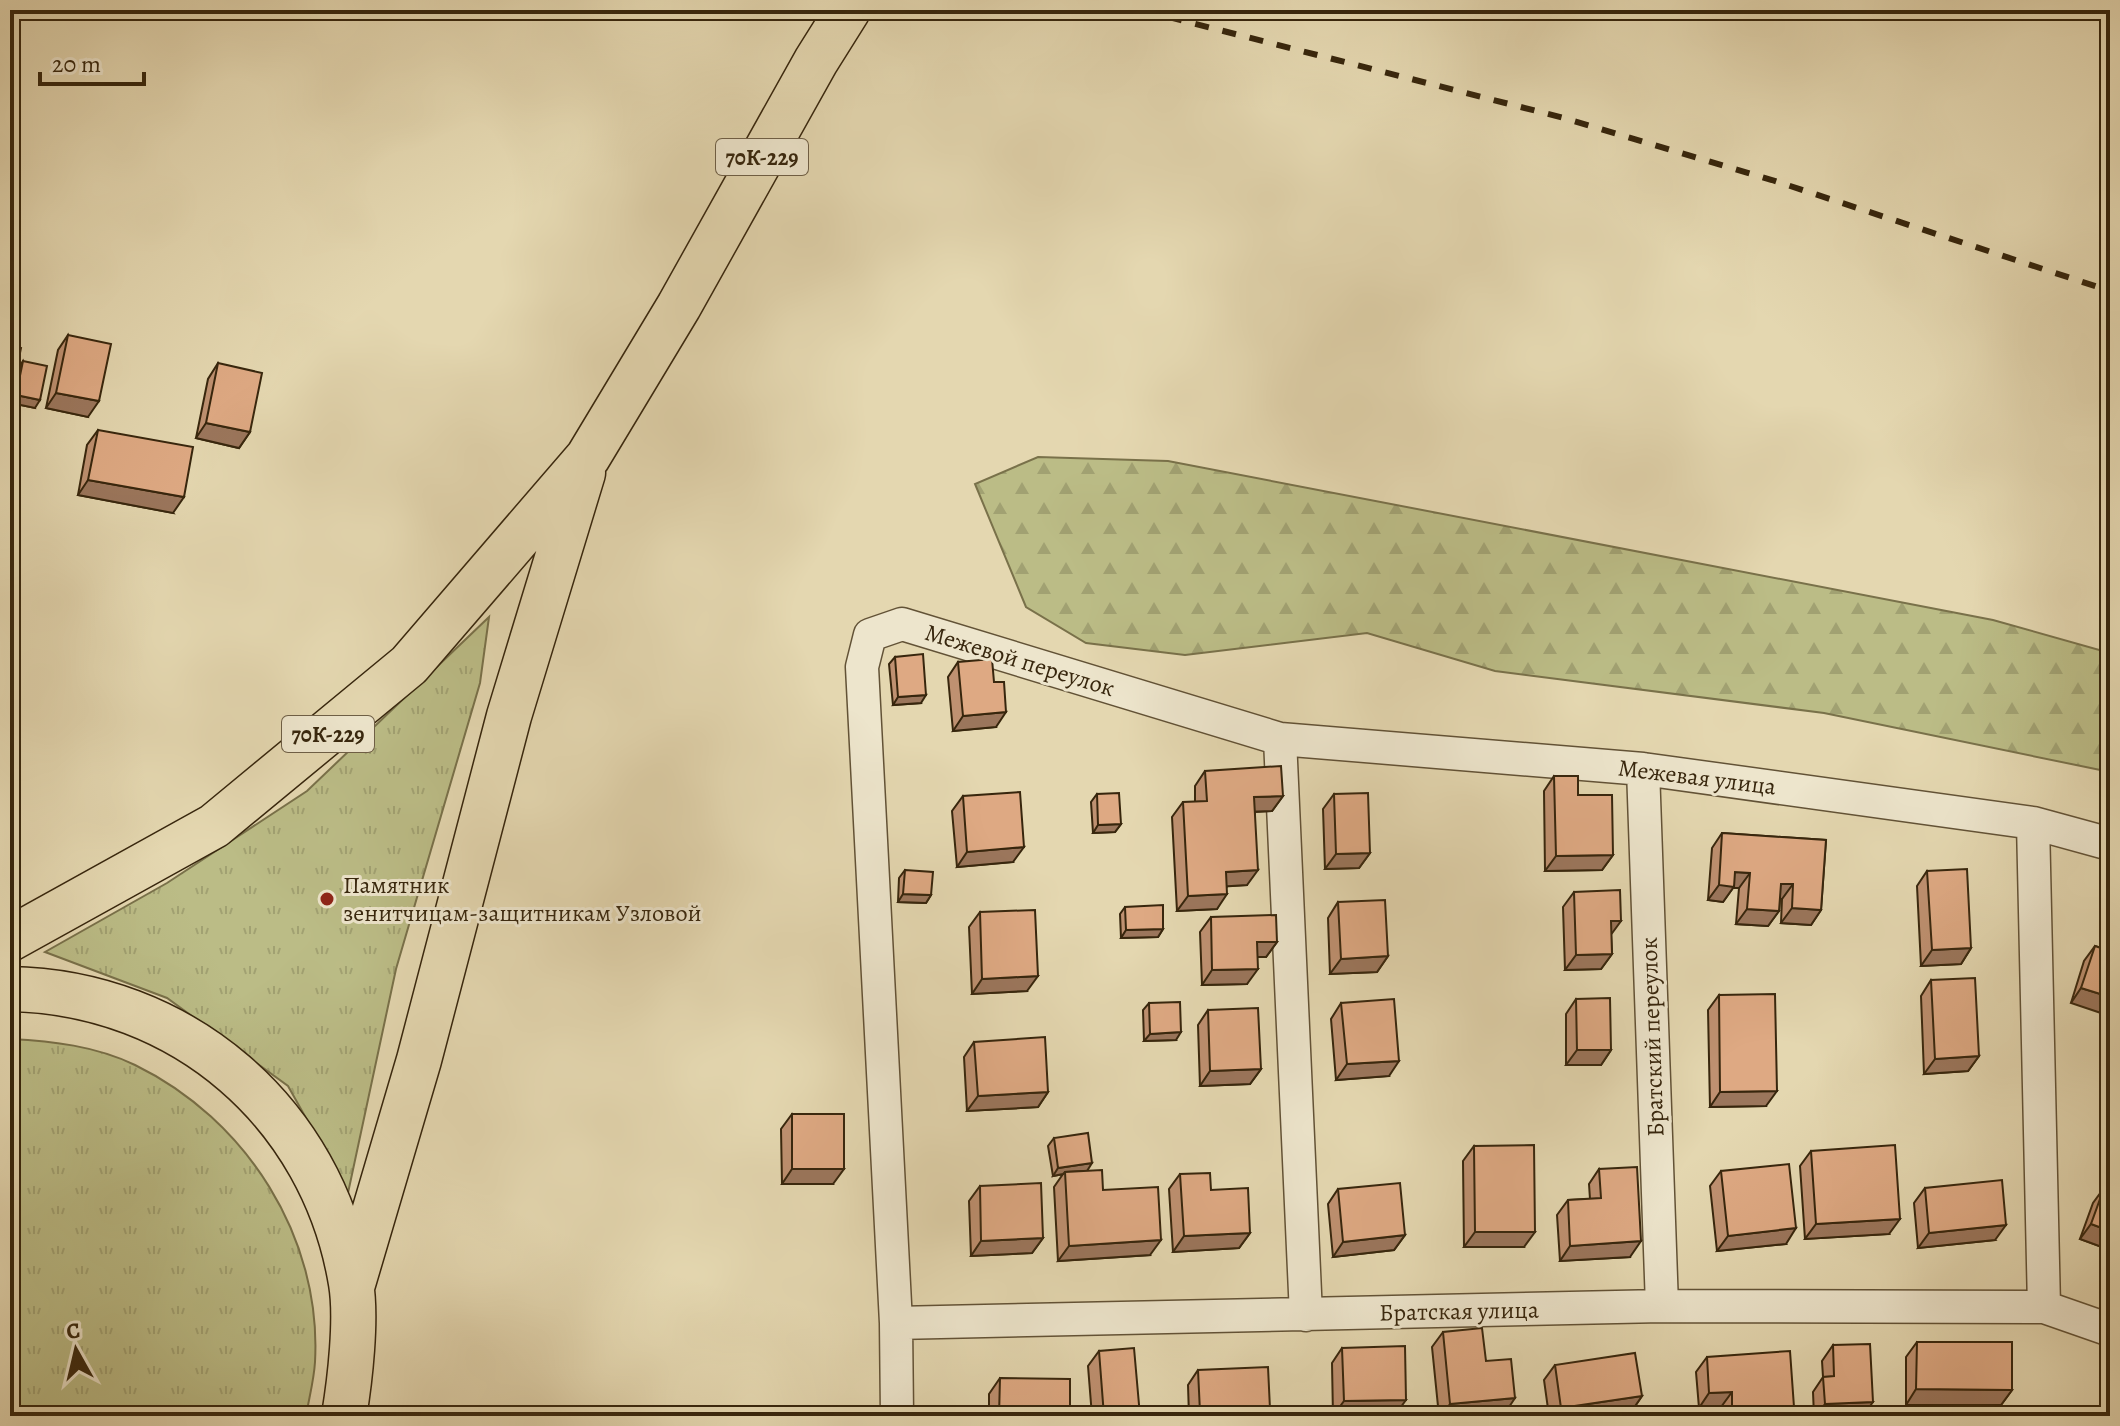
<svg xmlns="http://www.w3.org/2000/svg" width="2120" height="1426" font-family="Alegreya,serif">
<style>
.grass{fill:url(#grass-tufts);stroke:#79714a;stroke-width:2}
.forest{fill:url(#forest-firs);stroke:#79714a;stroke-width:2}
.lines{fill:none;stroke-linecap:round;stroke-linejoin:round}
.minor-casing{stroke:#625236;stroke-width:35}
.primary-casing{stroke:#37260d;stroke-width:47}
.minor{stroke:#ede5cc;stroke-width:32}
.primary{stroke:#e4d7b0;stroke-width:44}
.rail{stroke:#37260d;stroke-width:6;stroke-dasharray:14 14;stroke-linecap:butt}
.wall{fill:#bf9171;stroke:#37260d;stroke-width:2}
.shaded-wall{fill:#9b765c;stroke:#37260d;stroke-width:2}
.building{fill:#dea983;stroke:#37260d;stroke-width:2}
.poi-dot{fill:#8f2418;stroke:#ede5cc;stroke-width:3}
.labels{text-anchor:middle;stroke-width:6;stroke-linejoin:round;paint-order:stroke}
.shield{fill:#ede5cc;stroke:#6e5f46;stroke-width:2}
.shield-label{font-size:22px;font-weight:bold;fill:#37260d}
.street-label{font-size:24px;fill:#37260d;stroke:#ede5cc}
.poi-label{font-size:24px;fill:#37260d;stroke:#ede5cc;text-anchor:start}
</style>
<defs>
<pattern id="grass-tufts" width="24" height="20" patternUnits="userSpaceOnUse" patternTransform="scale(2)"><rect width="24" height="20" fill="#bbbc86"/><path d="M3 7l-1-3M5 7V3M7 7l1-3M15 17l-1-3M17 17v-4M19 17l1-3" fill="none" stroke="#a1a172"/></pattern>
<pattern id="forest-firs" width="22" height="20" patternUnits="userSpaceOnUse" patternTransform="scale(2)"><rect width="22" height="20" fill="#bbbc86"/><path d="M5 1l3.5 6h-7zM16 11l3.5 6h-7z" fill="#a1a172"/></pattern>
</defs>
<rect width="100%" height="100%" fill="#e4d7b0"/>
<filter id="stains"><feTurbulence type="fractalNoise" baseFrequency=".0025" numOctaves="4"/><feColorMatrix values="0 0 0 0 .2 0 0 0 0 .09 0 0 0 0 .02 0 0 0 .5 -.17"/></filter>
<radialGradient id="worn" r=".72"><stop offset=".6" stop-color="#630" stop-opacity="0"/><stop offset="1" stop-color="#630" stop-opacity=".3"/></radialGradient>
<path class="grass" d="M489,617l-9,66 -84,286 -48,224 -60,-107 -121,-88 -122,-46 122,-69 140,-92z
M10,1039c42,2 86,7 125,26 111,54 187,172 180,297 -1,18 -6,36 -9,54h-296z"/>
<path class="forest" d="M1038,457l130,4 825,159 117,33v119l-286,-59 -329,-42 -128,-38 -182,22 -99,-12 -60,-36 -51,-123z"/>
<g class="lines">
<defs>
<path id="minor" d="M1280,739l363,30 390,54 77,21
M1643,769l19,537
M2033,823l11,484
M896,1323l-34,-656 8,-32 32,-11 378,115 26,576
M897,1416l-1,-93 766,-17 382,1 66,23"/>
<path id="primary" d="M10,939l204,-113 195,-161 179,-208 91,-151 137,-245 32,-51
M10,989c172,3 313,124 341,294 6,36 -1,97 -7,133
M352,1287l67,-227 90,-344 74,-243"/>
</defs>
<use href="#minor" class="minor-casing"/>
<use href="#primary" class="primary-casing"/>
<use href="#minor" class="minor"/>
<use href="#primary" class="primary"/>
<path class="rail" d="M1141,10l423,108 208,62 338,111"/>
</g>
<path class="wall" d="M68,335l20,82 -42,-9 12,-58z
M23,361l12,47 -24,-5 7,-34z
M218,363l32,69 -11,16 -43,-10 12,-59z
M98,430l75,83 -95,-18 9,-50z
M895,657l26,46 -28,2 -4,-41z
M958,662l38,65 -43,4 -5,-54z
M1205,771l78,25 -11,15 -17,1 -8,73 -20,1 -10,23 -40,2 -5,-94 11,-15h12v-16z
M1554,776l24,19 35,60 -11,15 -57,1 -1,-80z
M1097,794l24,30 -6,8 -22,1 -2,-31z
M1334,794l36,59 -11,15 -34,1 -2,-60z
M963,796l50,66 -56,5 -5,-56z
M1722,833l104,7 -5,70 -10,15 -30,-2 1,-24h-2l-1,12 -11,15 -32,-2 3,-36h-6l-10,14 -15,-2 4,-52z
M905,870l26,25 -5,8 -28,-1 1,-24z
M1927,871l44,77 -10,16 -40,2 -4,-80z
M1574,892l37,42 1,20 -11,15 -36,1 -2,-63z
M1338,902l50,54 -11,16 -47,2 -2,-56z
M1125,907l38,22 -5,8 -37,1 -1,-24z
M980,912l47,79 -55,3 -3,-67z
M1211,917l66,25 -11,15h-9l-10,27 -45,1 -2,-53z
M2095,946l15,5 -39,52 13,-42z
M1931,980l48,76 -11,15 -44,3 -3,-78z
M1719,995l47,111 -56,1 -2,-97z
M1576,999l35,51 -10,15h-35v-51z
M1149,1003l27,37 -32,1 -1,-31z
M1341,1003l48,73 -53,4 -5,-61z
M1208,1010l53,59 -11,15 -50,2 -2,-61z
M974,1042l74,50 -10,15 -71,4 -3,-54z
M792,1114l41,70h-51l-1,-55z
M1054,1138l33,32 16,20 47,65 -92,6 -4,-74 9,-13 -10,2 -5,-30z
M1474,1146l50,101h-60l-1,-86z
M1811,1151l78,83 -84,5 -5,-73z
M1599,1169l31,88 -70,4 -3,-46 11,-15 22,-1 -1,-15z
M1721,1171l65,73 -69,7 -7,-65z
M1180,1174l31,16 39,43 -11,15 -66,4 -4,-63z
M980,1186l63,52 -11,15 -61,3 -2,-55z
M1925,1188l70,52 -77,8 -4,-45z
M2104,1188l6,62 -30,-11 13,-36z
M1338,1189l67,46 -11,15 -61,7 -5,-53z
M1443,1332l43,29 19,52 -31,3h-35l-7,-69z
M1917,1342l95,48 -11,15h-95v-48z
M1833,1345l30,71h-49l-1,-24 10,-15 -1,-16z
M1342,1348l53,67 -62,1 -1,-53z
M1099,1351l41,65h-48l-4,-50z
M1707,1357l87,50 -7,9h-66v-9l-22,1 -3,-36z
M1555,1365l87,31 -11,16 -30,4h-52l-5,-36z
M1198,1370l67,46h-76l-1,-31z
M1000,1378l70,38h-81v-22z
M2110,1400v16h-5z"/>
<path class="shaded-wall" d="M56,393l43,8 -11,16 -42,-9z
M16,395l24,5 -5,8 -24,-5z
M206,423l44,9 -11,16 -43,-10z
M88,480l96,17 -11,16 -95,-18z
M926,695l-5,8 -28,2 5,-8z
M1006,712l-10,15 -43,4 10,-15z
M1283,796l-11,15 -29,1 11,-15z
M1121,824l-6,8 -22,1 5,-8z
M1024,847l-11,15 -56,5 10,-15z
M1370,853l-11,15 -34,1 11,-15z
M1613,855l-11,15 -57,1 11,-15z
M1258,870l-11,15 -31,2 10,-15z
M1735,872l15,1 -11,15h-6l-10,14 -15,-2 11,-15z
M1781,884h12l-11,15h-12z
M903,894l28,1 -5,8 -28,-1z
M1227,894l-10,15 -40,2 11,-15z
M1792,908l29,2 -10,15 -30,-2z
M1747,909l32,2 -11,15 -32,-2z
M1611,921h10l-11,15z
M1163,929l-5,8 -37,1 5,-8z
M1257,942h20l-11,15h-20z
M1971,948l-10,16 -40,2 11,-16z
M1612,954l-11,15 -36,1 11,-15z
M1388,956l-11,16 -47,2 11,-15z
M1258,969l-11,15 -45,1 10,-15z
M1038,976l-11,15 -55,3 10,-15z
M2081,988l29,9v19l-39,-13z
M1181,1032l-5,8 -32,1 6,-7z
M1577,1050h34l-10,15h-35z
M1979,1056l-11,15 -44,3 11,-15z
M1399,1061l-10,15 -53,4 11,-16z
M1261,1069l-11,15 -50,2 10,-15z
M1777,1091l-11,15 -56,1 10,-15z
M1048,1092l-10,15 -71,4 11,-15z
M1092,1163l-5,8 -22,1 -2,2 -10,2 5,-8z
M792,1169h52l-11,15h-51z
M1900,1219l-11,15 -84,5 11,-15z
M2091,1224l19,7v19l-30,-11z
M2006,1225l-11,15 -77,8 11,-15z
M1796,1228l-10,16 -69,7 11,-15z
M1475,1232h60l-11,15h-60z
M1250,1233l-11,15 -66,4 11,-16z
M1405,1235l-11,15 -61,7 10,-15z
M1043,1238l-11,15 -61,3 10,-15z
M1161,1240l-11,15 -92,6 11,-15z
M1641,1241l-11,16 -70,4 10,-15z
M1916,1389l96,1 -11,15h-95z
M1732,1392l-11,15 -22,1 10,-15z
M1642,1396l-11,16 -30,4h-45l5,-8z
M1515,1398l-10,15 -31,3h-32l8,-12z
M1406,1400l-11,15 -62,1 11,-15z
M1873,1402l-10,14h-47l9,-12z
M1794,1407l-7,9h-58l3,-5z
M1270,1409l-5,7h-68l3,-4z"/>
<path class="building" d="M68,335l43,9 -12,57 -43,-8z
M10,345l11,3 -8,40 -3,-1z
M23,361l24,5 -7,34 -24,-5z
M218,363l44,10 -12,59 -44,-9z
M98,430l95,17 -9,50 -96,-17z
M923,654l3,41 -28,2 -3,-40z
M992,659l2,23h10l2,30 -43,4 -5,-54z
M1281,766l2,30 -29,1 4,73 -32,2 1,22 -39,2 -5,-94 24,-1 -2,-30z
M1554,776h24v19h34l1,60 -57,1z
M1020,792l4,55 -57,5 -4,-56z
M1119,793l2,31 -23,1 -1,-31z
M1368,793l2,60 -34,1 -2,-60z
M1722,833l104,7 -5,70 -29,-2 1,-24h-12l-2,27 -32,-2 3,-36 -15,-1 -1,15 -15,-2z
M1967,869l4,79 -39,2 -5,-79z
M905,870l28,2 -2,23 -28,-1z
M1620,890l1,31h-10l1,33 -36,1 -2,-63z
M1385,900l3,56 -47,3 -3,-57z
M1163,905v24l-37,1 -1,-23z
M1035,910l3,66 -56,3 -2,-67z
M1276,915l1,27h-20l1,27 -46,1 -1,-53z
M2095,946l15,5v46l-29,-9z
M1975,978l4,78 -44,3 -4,-79z
M1775,994l2,97 -57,1 -1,-97z
M1610,998l1,52h-34l-1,-51z
M1394,999l5,62 -52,3 -6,-61z
M1180,1002l1,30 -31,2 -1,-31z
M1258,1008l3,61 -51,2 -2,-61z
M1045,1037l3,55 -70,4 -4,-54z
M792,1114h52v55h-52z
M1088,1133l4,30 -34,5 -4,-30z
M1534,1145l1,87h-60l-1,-86z
M1895,1145l5,74 -84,5 -5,-73z
M1789,1164l7,64 -68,8 -7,-65z
M1637,1167l4,74 -71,5 -2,-46 33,-2 -2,-29z
M1102,1170l1,20 55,-3 3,53 -92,6 -4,-74z
M1210,1173l1,17 37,-2 2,45 -66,3 -4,-62z
M2002,1180l4,45 -77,8 -4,-45z
M1041,1183l2,55 -62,3 -1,-55z
M1400,1183l5,52 -62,7 -5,-53z
M2104,1188l6,2v41l-19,-7z
M1482,1328l4,33 25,-2 4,39 -65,6 -7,-72z
M1917,1342h95v48l-96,-1z
M1870,1344l3,58 -48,2 -2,-27 11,-1 -1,-31z
M1405,1346l1,54 -62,1 -2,-53z
M1134,1348l6,68h-36l-5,-65z
M1790,1351l4,56 -62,4v-19l-23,1 -2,-36z
M1635,1353l7,43 -81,12 -6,-43z
M1268,1367l2,42 -70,3 -2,-42z
M1000,1378l70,1v37h-71z"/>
<circle class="poi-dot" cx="327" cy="899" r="8"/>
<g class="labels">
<g class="shield">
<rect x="716" y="139" width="92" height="36" rx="6"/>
<rect x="282" y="716" width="92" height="36" rx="6"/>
</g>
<g class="shield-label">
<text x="762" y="165">70К-229</text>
<text x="328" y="742">70К-229</text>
</g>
<g class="street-label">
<text transform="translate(1020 660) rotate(17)" y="8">Межевой переулок</text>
<text transform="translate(1697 777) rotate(7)" y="8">Межевая улица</text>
<text transform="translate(1652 1037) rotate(-92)" y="8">Братский переулок</text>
<text transform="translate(1459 1311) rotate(-1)" y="8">Братская улица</text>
</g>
<g class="poi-label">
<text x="343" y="893">Памятник<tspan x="343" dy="28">зенитчицам-защитникам Узловой</tspan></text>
</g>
</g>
<rect width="2120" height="1426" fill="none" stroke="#e4d7b0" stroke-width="40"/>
<rect x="12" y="12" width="2096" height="1402" fill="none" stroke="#37260d" stroke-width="4"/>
<rect x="20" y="20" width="2080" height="1386" fill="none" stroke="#37260d" stroke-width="2"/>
<g transform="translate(76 1350) rotate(352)" stroke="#ede5cc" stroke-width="6" paint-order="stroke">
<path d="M0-6L14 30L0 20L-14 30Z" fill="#37260d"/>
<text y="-12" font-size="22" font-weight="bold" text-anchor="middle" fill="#37260d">С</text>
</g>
<path d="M40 72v12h104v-12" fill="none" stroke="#37260d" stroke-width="4"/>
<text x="52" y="72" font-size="24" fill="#37260d" stroke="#ede5cc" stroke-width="6" paint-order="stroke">20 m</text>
<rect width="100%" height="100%" filter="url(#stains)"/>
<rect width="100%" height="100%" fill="url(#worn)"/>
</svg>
